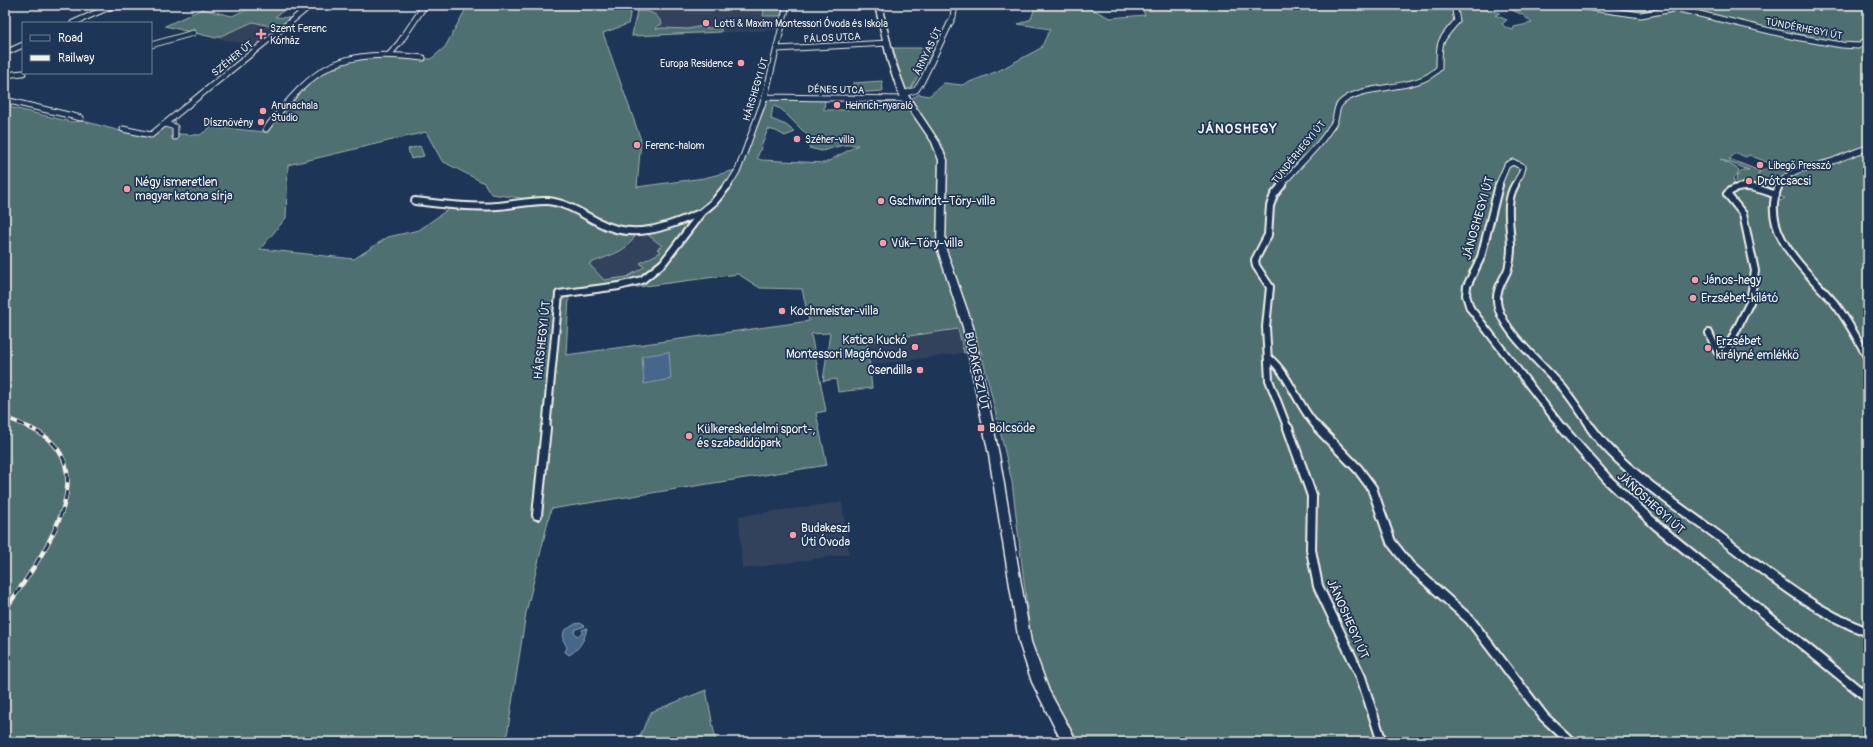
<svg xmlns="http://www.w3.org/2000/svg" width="1873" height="747" font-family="Pangolin,sans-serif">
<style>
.built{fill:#30425c}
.green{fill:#506f6f;stroke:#a2b0ac;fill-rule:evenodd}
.water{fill:#47668c;stroke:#8c9eb1}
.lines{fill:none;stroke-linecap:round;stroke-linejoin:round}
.street-far2-casing{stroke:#f4f1e8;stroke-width:7}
.street-far1-casing{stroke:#f4f1e8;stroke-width:10}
.street-casing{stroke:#f4f1e8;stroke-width:12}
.secondary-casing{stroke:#f4f1e8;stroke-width:3}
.street-far2{stroke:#1d3557;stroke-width:5}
.street-far1{stroke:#1d3557;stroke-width:6}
.street{stroke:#1d3557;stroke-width:8}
.secondary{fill:#1d3557;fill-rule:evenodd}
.rail-far1-casing{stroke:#f4f1e8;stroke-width:4}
.rail-casing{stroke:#f4f1e8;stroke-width:4.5}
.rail-far1{stroke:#1d3557;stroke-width:2.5;stroke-dasharray:7;stroke-linecap:butt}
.rail{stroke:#1d3557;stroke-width:3;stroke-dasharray:9;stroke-linecap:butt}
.poi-dot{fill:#ff9aa2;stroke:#1d3557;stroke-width:1.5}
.labels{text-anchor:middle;stroke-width:3.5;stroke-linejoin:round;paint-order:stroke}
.far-poi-label{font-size:10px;fill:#f4f1e8;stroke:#1d3557;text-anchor:start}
.far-street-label{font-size:10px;fill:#f4f1e8;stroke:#1d3557}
.poi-label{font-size:12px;fill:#f4f1e8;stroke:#1d3557;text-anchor:start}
.street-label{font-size:12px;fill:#f4f1e8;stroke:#1d3557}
.far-district-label{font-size:13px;font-weight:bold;letter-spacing:1px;fill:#f4f1e8;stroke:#1d3557}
</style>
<rect width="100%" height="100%" fill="#1d3557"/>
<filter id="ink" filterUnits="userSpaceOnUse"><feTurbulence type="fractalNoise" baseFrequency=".025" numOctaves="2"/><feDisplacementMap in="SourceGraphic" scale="8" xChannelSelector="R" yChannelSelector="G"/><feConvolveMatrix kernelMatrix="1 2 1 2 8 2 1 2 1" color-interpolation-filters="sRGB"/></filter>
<g filter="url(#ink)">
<path class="built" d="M763,6l-1,10h19l-3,14 -148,7 6,-27z
M253,22l17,4 10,1 -25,19 -39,-8z
M647,234l16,12 -2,6 -21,11 4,3 -17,11 -23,3 -16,-16 27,-9 16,-10 4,-9z
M958,329l6,24 -94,12 -3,-23z
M842,502l7,52 -107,15 -3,-53z"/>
<path class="green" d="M257,5h39l-11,2 -3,2 1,2 -8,6 16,1 -11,9 -10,-1 -17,-4 -37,16 -51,-12 37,-17 30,7z
M468,5h164l-4,19 -25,9 38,107 -4,47 67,-9 36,-9 28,-69h57l-1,10h24l3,-9c21,0 50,6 68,-7l10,2 15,-13 18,2 36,-14 43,-23 9,-19 -32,-5 13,-5 4,-12 -10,-2h59l26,13 35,-3 -5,-10h338l10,5 12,3 -5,2 12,5 -5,4 3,3 8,3 1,-3 18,-4 -9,-8 -22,-10h367v737h-791l-25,-42 -11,-26 -10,-34 -19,-158 -31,-131 -17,2 -6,-24 -91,13 5,46 -34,4 -2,-13 -13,2 7,-48 -19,1 15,77 -10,2 11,52 -276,44 -25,104 -20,129h-501v-636l66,16 12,-1 60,16 8,-3 18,-15 6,1 3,14 22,1 11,-8 55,5 40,-46 26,-18h5l7,-7 35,-4 52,2 14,-12zM773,106l8,3 31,31 -3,8 13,3 21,-6h15l-33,18 -64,-3 -4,-2 11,-29 8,2 9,5 10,-4 -9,-7 -15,-6zM426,132l16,29 42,22 7,11 30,4 -1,5 -66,2 -35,25 -31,7 -34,22 -94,-10 26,-31 2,-53zM1736,153l10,4 3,-2 20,8 13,-1 21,9 -12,7 -4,8 1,1 -4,-1 -6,10 7,2 -5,3 -8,-2c-6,-9 -27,-9 -37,-14l-2,-6 6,-7 -1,-3 -18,-10 29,11h-6l-6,6 -1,5 2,4 34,6c6,-14 11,-17 24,-22 -19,-8 -22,-5 -39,5l3,-3 -31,-12zM647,234l15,12 -5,3 4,3 -21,11 4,4 -17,10 -23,3 -15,-16c16,-8 37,-10 46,-28zM738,274l22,14 42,1 7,32 -243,34 3,-59z
M633,5h36l-2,4 -35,1z
M720,5h63l-2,11h-18l1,-10 -44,1z
M637,11c13,0 19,1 25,13l-4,2 -2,3 7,-1 25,1 19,-4 -1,3h15v4l-89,4z
M893,48h43l-14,27h-3l-8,13h3l-2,2 -7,-1z
M882,81l1,10 -29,2 -1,-10z
M420,146l4,10 -13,3 -3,-10z
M706,690l10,52h-79l14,-30z"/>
<path class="water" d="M669,352l2,27 -27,5 -2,-28z
M580,623l5,3 -9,3 -2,3 3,4 6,-3 -1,-3 5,-2c-2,11 -8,22 -18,27l-4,-3 2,-5 -4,-7 1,-9 11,-7z"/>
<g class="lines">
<defs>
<path id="street-far2" d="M1571,5l70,10 32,-6 10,1 112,27 47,8 16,1 10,-7
M73,23l41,-18
M151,45l42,-12
M777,49l111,-6
M5,53l18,-8
M389,55l11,-13 25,-37
M5,75l18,-2
M903,94l13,-4 6,-9 31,-64 2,-12
M765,97l141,2
M5,100l76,18
M165,124l10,3v10
M123,129l28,6 160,-130
M266,129c50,-65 74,-81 157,-71
M728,186l10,-16 27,-73 22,-92
M1281,186c15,-20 35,-35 48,-56 2,-3 5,-6 6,-10 2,-7 1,-14 8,-19 25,-19 74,-8 96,-33 0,-28 0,-26 18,-47l-3,-16
M1498,186l9,-21 6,-3 10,5 -2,7 -7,12
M1779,186c10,-20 36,-18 54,-25 12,-4 23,-10 35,-13"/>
<path id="street-far1" d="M1282,185l-8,10 -4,11 -2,29 -13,25 1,6 14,21 -4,40 3,53 19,49
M1499,185l-18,72 -14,29 -1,9 4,13 93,121
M1515,185c-11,18 -4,42 -4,63 0,7 -1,14 -3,21 -4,10 -12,20 -11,31 0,27 49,68 67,89 10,13 19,26 28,40
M1779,185c-22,48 30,87 57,120 12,16 22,35 32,53
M415,201c27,3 55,7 82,5 17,-1 34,-6 51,-5 19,2 34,13 50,21 35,19 69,5 102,-9
M1709,333l8,18h9l24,-49 5,-31 -12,-57 -16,-20c13,-13 34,-5 49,1
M1269,358c22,18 29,50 50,71
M546,429l13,-135 60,-8 23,-6 21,-17 39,-51 12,-10 14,-17"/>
<path id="street" d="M1288,428l24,68 -1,54 7,36 43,91 21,65
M1318,428l40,41 14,19 19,54 19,24 60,54 74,97 27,25
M1562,428l47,53 48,45 211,172
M1591,428c29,40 82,75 122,104 50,37 96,78 155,100
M537,515l9,-87"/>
<path id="secondary" d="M875,5h6l14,57 12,32 32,48 8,18 -2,87 28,80 26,128 32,187 18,49 28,51h-15l-30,-60 -13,-40 -30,-187 -26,-128 -26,-80 2,-87 -7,-18 -33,-48 -11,-32z"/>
</defs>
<use href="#street-far2" class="street-far2-casing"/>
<use href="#street-far1" class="street-far1-casing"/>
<use href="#street" class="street-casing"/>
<use href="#secondary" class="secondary-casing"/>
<use href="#street-far2" class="street-far2"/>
<use href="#street-far1" class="street-far1"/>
<use href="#street" class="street"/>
<use href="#secondary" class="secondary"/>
<defs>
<path id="rail-far1" d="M5,417l28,12"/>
<path id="rail" d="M5,610c32,-47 108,-145 25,-182"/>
</defs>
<use href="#rail-far1" class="rail-far1-casing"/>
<use href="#rail" class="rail-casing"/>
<use href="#rail-far1" class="rail-far1"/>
<use href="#rail" class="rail"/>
</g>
</g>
<g class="poi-dot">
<circle cx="706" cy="23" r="4"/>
<path d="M259 28h4v4h4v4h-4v4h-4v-4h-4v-4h4z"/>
<circle cx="741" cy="63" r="4"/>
<circle cx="837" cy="105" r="4"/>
<circle cx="263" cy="111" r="4"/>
<circle cx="261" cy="122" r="4"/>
<circle cx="797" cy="139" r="4"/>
<circle cx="637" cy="145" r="4"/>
<circle cx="1760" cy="165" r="4"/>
<circle cx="1749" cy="181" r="4"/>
<circle cx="127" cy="189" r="4"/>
<circle cx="881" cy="201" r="4"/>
<circle cx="883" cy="243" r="4"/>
<circle cx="1695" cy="280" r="4"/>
<circle cx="1693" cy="298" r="4"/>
<circle cx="782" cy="311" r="4"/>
<circle cx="915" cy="347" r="4"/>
<circle cx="1708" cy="348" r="4"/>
<circle cx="920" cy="370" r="4"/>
<rect x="977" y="424" width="8" height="8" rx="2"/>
<circle cx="689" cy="436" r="4"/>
<circle cx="793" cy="535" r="4"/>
</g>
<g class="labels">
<g class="far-poi-label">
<text x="714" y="27">Lotti &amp; Maxim Montessori Óvoda és Iskola</text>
<text x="270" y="32">Szent Ferenc<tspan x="270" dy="12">Kórház</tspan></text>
<text x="733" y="67" text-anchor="end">Europa Residence</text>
<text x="271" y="109">Arunachala<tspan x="271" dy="12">Studio</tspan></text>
<text x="845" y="109">Heinrich-nyaraló</text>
<text x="253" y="126" text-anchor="end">Dísznövény</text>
<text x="805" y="143">Széher-villa</text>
<text x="645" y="149">Ferenc-halom</text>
<text x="1768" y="169">Libegő Presszó</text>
</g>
<g class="far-street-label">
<text transform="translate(1804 28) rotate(11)" y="4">TÜNDÉRHEGYI ÚT</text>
<text transform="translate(832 37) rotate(-3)" y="4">PÁLOS UTCA</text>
<text transform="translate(927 51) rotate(-64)" y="4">ÁRNYAS ÚT</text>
<text transform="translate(232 58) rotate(-39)" y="4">SZÉHER ÚT</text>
<text transform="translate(755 89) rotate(-73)" y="4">HÁRSHEGYI ÚT</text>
<text transform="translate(836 89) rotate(1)" y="4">DÉNES UTCA</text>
<text transform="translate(1298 152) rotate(-51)" y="4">TÜNDÉRHEGYI ÚT</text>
</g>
<g class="poi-label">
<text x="1757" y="185">Drótcsacsi</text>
<text x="135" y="186">Négy ismeretlen<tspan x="135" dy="14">magyar katona sírja</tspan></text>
<text x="889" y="205">Gschwindt–Tőry-villa</text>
<text x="891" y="247">Vúk–Tőry-villa</text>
<text x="1703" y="284">János-hegy</text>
<text x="1701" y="302">Erzsébet-kilátó</text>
<text x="790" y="315">Kochmeister-villa</text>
<text x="907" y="344" text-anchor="end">Katica Kuckó<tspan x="907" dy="14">Montessori Magánóvoda</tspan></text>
<text x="1716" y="345">Erzsébet<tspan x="1716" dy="14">királyné emlékkő</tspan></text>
<text x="912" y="374" text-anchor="end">Csendilla</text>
<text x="989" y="432">Bölcsőde</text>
<text x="697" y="433">Külkereskedelmi sport-,<tspan x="697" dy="14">és szabadidőpark</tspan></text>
<text x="801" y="532">Budakeszi<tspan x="801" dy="14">Úti Óvoda</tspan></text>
</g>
<g class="street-label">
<text transform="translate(1478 218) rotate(-74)" y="4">JÁNOSHEGYI ÚT</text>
<text transform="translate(542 340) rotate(-84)" y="4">HÁRSHEGYI ÚT</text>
<text transform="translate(977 371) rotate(78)" y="4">BUDAKESZI ÚT</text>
<text transform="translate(1651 503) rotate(42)" y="4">JÁNOSHEGYI ÚT</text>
<text transform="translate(1348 619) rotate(66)" y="4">JÁNOSHEGYI ÚT</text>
</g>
<g class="far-district-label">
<text x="1238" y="133">JÁNOSHEGY</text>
</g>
</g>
<rect width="1873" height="747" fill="none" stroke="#1d3557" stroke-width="20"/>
<rect x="10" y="10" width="1853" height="727" fill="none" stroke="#f4f1e8" stroke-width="1.5" filter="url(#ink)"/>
<rect x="22" y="22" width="130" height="52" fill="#1d3557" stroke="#738091"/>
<rect x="30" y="35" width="20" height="6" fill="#1d3557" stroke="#738091"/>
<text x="58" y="42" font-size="12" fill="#f4f1e8">Road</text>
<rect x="30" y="55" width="20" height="6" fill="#f4f1e8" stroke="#738091"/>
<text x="58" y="62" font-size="12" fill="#f4f1e8">Railway</text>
</svg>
